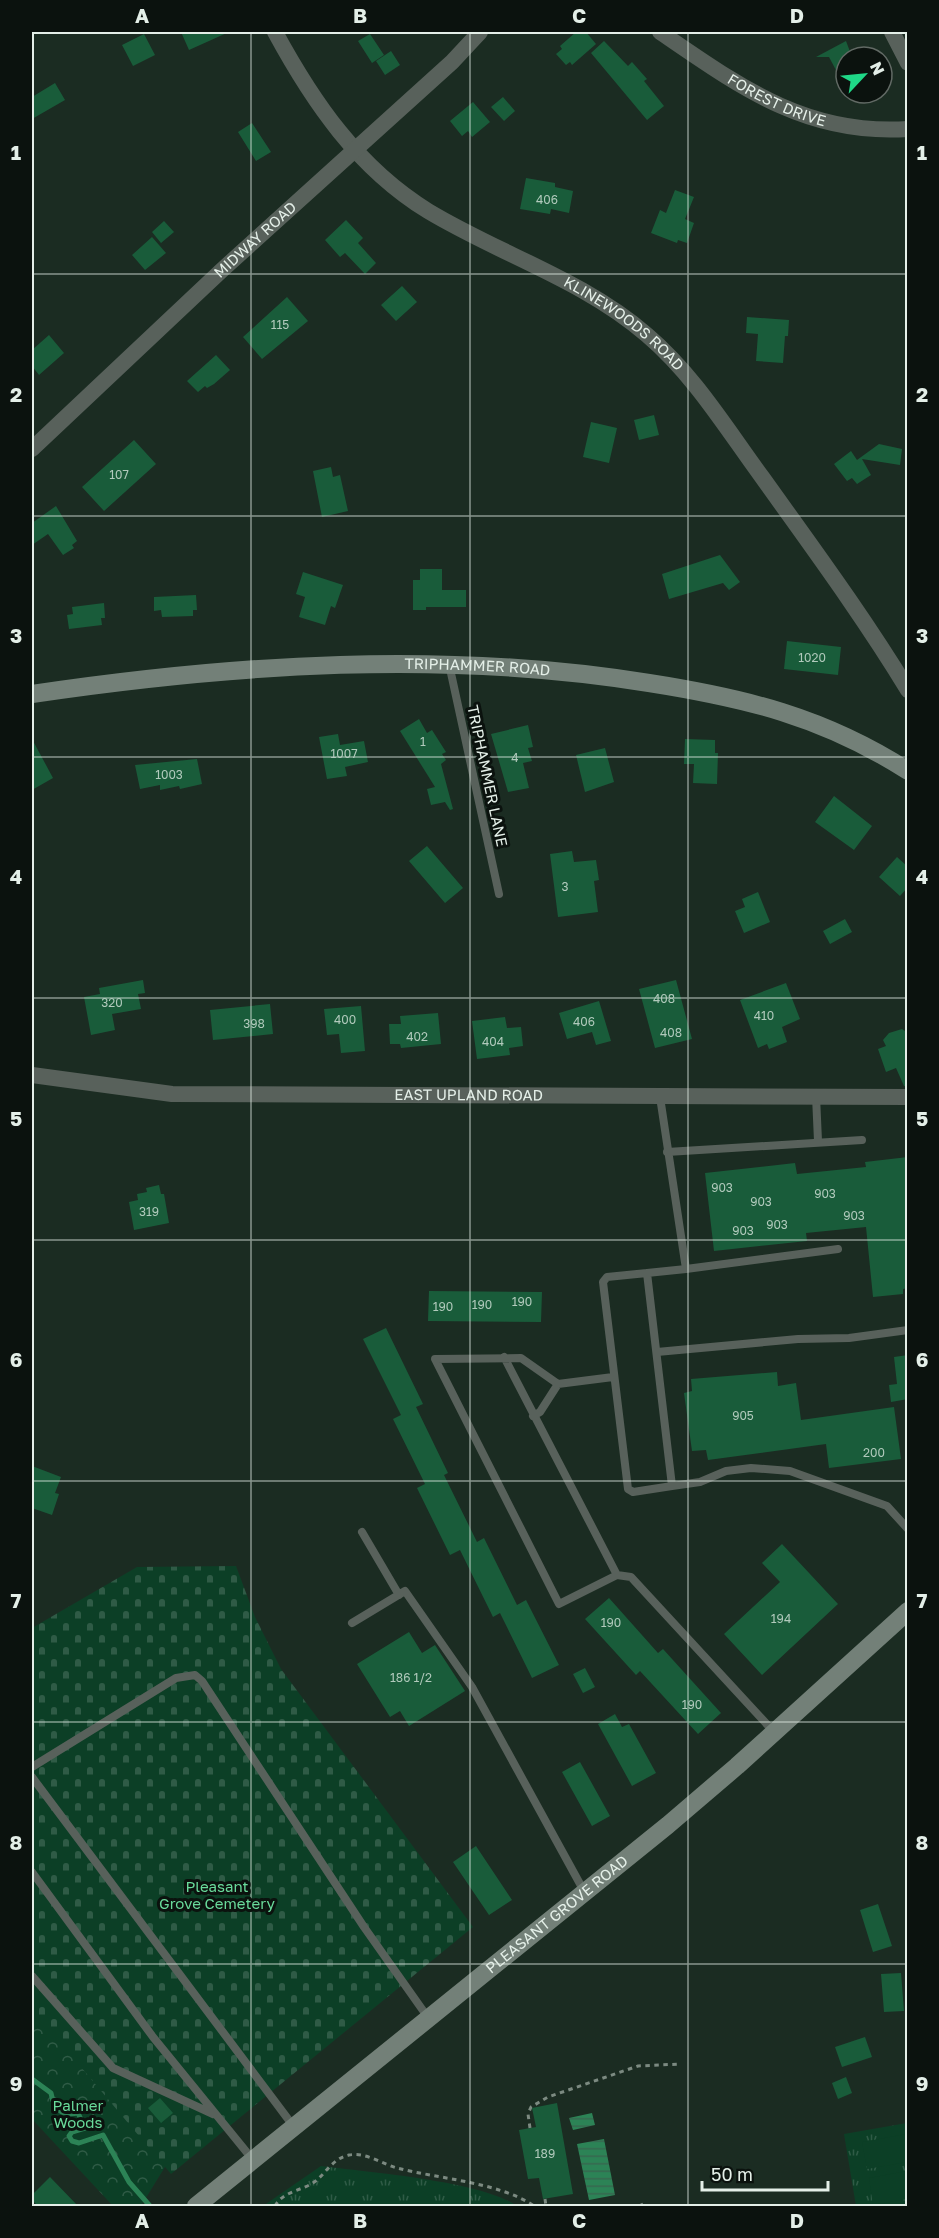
<svg xmlns="http://www.w3.org/2000/svg" width="939" height="2238" font-family="'Golos Text',sans-serif">
<style>
.grass{fill:url(#grass-tufts)}
.forest{fill:url(#forest-crowns)}
.cemetery{fill:url(#cemetery-stones)}
.pitch{fill:#0c3f26}
.water{fill:url(#water-rules)}
.lines{fill:none;stroke-linecap:round;stroke-linejoin:round}
.stream{stroke:#2c8356;stroke-width:5}
.building{fill:#195c3a}
.path{stroke:#7c8a81;stroke-width:3;stroke-dasharray:4.5 4.5;stroke-linecap:butt}
.lane{stroke:#58615b;stroke-width:8}
.street{stroke:#58615b;stroke-width:16}
.secondary{stroke:#738078;stroke-width:18}
.grid{fill:none;stroke:#e4efe8;stroke-width:1.5;stroke-opacity:0.55}
.labels{text-anchor:middle;stroke-width:6;stroke-linejoin:round;paint-order:stroke}
.number-label{font-size:12px;fill:#b1cabc}
.street-label{font-size:15px;fill:#e4efe8;stroke:#0b120e}
.park-label{font-size:15px;fill:#69db9b;stroke:#0b120e}
.neatline{fill:none;stroke:#e4efe8;stroke-width:2}
.grid-label{font-size:20px;text-anchor:middle;font-weight:bold;fill:#e4efe8}
</style>
<defs>
<pattern id="grass-tufts" width="24" height="20" patternUnits="userSpaceOnUse" patternTransform="scale(1.5)"><rect width="24" height="20" fill="#0c3f26"/><path d="M3 7l-1-3M5 7V3M7 7l1-3M15 17l-1-3M17 17v-4M19 17l1-3" fill="none" stroke="#2f5b46"/></pattern>
<pattern id="forest-crowns" width="20" height="18" patternUnits="userSpaceOnUse" patternTransform="scale(1.5)"><rect width="20" height="18" fill="#0c3f26"/><path d="M2 6a3 3 0 1 1 6 0M12 15a3 3 0 1 1 6 0" fill="none" stroke="#2f5b46"/></pattern>
<pattern id="cemetery-stones" width="16" height="16" patternUnits="userSpaceOnUse" patternTransform="scale(1.5)"><rect width="16" height="16" fill="#0c3f26"/><path d="M2 7V4a2 2 0 0 1 4 0v3zM10 15v-3a2 2 0 0 1 4 0v3z" fill="#2f5b46"/></pattern>
<pattern id="water-rules" width="6" height="5" patternUnits="userSpaceOnUse" patternTransform="scale(1.5)"><rect width="6" height="5" fill="#2c8356"/><path d="M0 2.5h6" fill="none" stroke="#37684f"/></pattern>
</defs>
<rect width="100%" height="100%" fill="#1b2c22"/>
<path class="grass" d="M907,2123v83h-51l-12,-72z
M321,2166c46,6 161,15 196,40h-254z"/>
<path class="forest" d="M32,1996l136,166 -27,44h-28l-81,-87z"/>
<path class="cemetery" d="M236,1566l19,51 26,52 192,258 -302,247 -106,-126 -33,-30v-390l105,-61z"/>
<path class="pitch" d="M907,2134v28l-40,7 -5,-27z
M907,2171v28l-34,6 -4,-27z"/>
<path class="water" d="M592,2113l3,12 -22,5 -4,-12z
M604,2139l11,56 -26,5 -12,-56z"/>
<g class="lines">
<path class="stream" d="M32,2079l19,14c3,17 11,23 27,20l7,15 -13,4 -3,4 3,5 7,2 24,-8 26,47 21,24"/>
</g>
<path class="building" d="M181,32h48l-40,18z
M576,32h10l10,12 -24,21 -2,-3 -4,3 -10,-11 6,-5 -2,-3z
M144,34l11,21 -22,11 -11,-21z
M370,34l14,21 -12,8 -14,-22z
M604,41l24,25 4,-4 15,17 -3,2 20,25 -17,14 -56,-67z
M846,41l6,16h-6v32l-17,-32h-13z
M391,51l9,14 -15,10 -9,-14z
M55,83l10,17 -33,19v-22z
M503,97l12,14 -11,10 -13,-14z
M473,102l17,20 -18,15 -4,-6 -6,5 -12,-15z
M252,123l19,29 -15,9 -18,-29z
M526,178l29,5v4l18,4 -4,22 -18,-4 -1,5 -30,-5z
M675,190l19,7 -9,22 9,4 -7,20 -9,-3 -1,3 -26,-10 9,-23 6,3z
M346,220l17,18 -5,5 18,20 -11,11 -20,-21 -5,4 -15,-17z
M164,221l10,11 -13,11 -9,-11z
M152,237l14,16 -21,17 -13,-15z
M402,286l15,16 -21,19 -15,-16z
M287,297l21,24 -46,38 -19,-22z
M747,317l42,3 -1,16h-3l-2,27 -27,-2 2,-27 -12,-1z
M49,335l15,18 -25,22 -7,-9v-16z
M216,355l14,15 -16,14 -7,4 -2,-2 -7,6 -11,-11z
M654,415l5,20 -20,5 -5,-20z
M591,422l26,6 -8,35 -26,-6z
M134,440l22,24 -52,47 -22,-24z
M879,444l23,5 -2,16 -38,-6 9,16 -14,9 -5,-6 -5,3 -13,-17 17,-13 6,9z
M331,467l2,10 7,-2 8,36 -26,6 -9,-46z
M56,506l21,35 -5,4 2,3 -11,7 -15,-21 -16,11v-22z
M720,555l20,27 -11,8 -6,-7 -54,16 -7,-25z
M420,569h22v21h24v17h-40v3h-13v-30h7z
M303,572l40,13 -8,23 -4,-2 -6,19 -26,-8 6,-20 -9,-3z
M196,595l1,15h-4v6l-31,1 -1,-7 -7,1v-14z
M104,603l1,15h-4l1,7 -33,4 -2,-14 6,-1 -1,-7z
M787,641l54,6 -3,28 -54,-6z
M419,719l8,14 5,-3 14,22 -4,2 4,6 -5,4 12,45 -3,1 -5,-8 -14,3 -4,-16 8,-2 -35,-56z
M528,725l5,22 -5,1 4,13 -9,2 6,25 -21,4 -17,-58z
M338,734l2,11 24,-4 4,21 -23,5 2,9 -20,3 -8,-42z
M32,739l21,39 -21,12z
M685,739l30,1v13h3l-1,31 -24,-1 1,-19h-10z
M605,748l9,34 -29,10 -9,-37z
M197,759l5,25 -22,5 -1,-3 -19,4v-5l-20,4 -5,-24z
M834,796l38,30 -18,24 -39,-28z
M427,846l36,42 -18,15 -36,-42z
M572,851l2,11 22,-2 3,20 -5,1 4,31 -40,5 -8,-63z
M897,857l11,10v20l-8,9 -21,-19z
M758,892l12,30 -26,11 -9,-22 10,-4 -3,-8z
M845,919l7,13 -22,12 -7,-13z
M143,980l2,13 -7,1 3,15 -29,5 3,16 -24,5 -7,-38 16,-3 -1,-6z
M676,980l16,59 -37,9 -16,-59z
M786,983l14,36 -18,8 5,15 -18,7 -2,-5 -9,4 -18,-48z
M599,1001l12,40 -15,4 -4,-13 -25,7 -8,-26z
M270,1004l3,30 -60,6 -3,-30z
M361,1006l4,45 -24,2 -2,-19 -12,1 -3,-26z
M438,1013l3,31 -40,4 -1,-4h-10l-1,-20h12l-1,-8z
M505,1017l2,11 14,-1 2,19 -14,2 1,7 -33,4 -5,-38z
M902,1029l6,4v53h-4l-8,-18 -10,4 -8,-23 8,-3 -3,-6 6,-7z
M908,1157v131l-5,1v5l-30,3 -7,-70 -60,6 1,8 -93,10 -9,-78 90,-10 2,11 69,-7 -1,-5z
M159,1185l2,9h3l5,29 -35,7 -5,-28 9,-2 -1,-6 10,-2 -1,-4z
M429,1291l113,1 -1,30 -113,-1z
M386,1328l37,76 -7,3 32,66 -4,2 33,67 7,-4 33,67 9,-5 33,65 -27,13 -32,-65 -7,4 -33,-67 -10,5 -33,-67 8,-4 -32,-65 8,-4 -38,-76z
M908,1355v44l-17,3 -2,-17 8,-1 -3,-27z
M777,1372l1,14 18,-3 5,37 93,-13 7,52 -72,9 -3,-24 -118,16 -2,-10 -14,1 -8,-58 8,-2 -1,-12z
M32,1466l29,11 -6,16 4,1 -7,21 -20,-7z
M782,1544l56,60 -76,71 -38,-41 56,-52 -18,-19z
M609,1598l49,55 5,-4 58,64 -23,21 -58,-63 -4,4 -51,-56z
M409,1632l13,21 13,-8 30,46 -56,35 -9,-15 -10,6 -33,-53z
M585,1668l10,19 -12,6 -10,-19z
M615,1714l7,13 7,-3 27,49 -24,13 -34,-62z
M580,1762l30,54 -18,10 -30,-54z
M476,1846l36,54 -23,15 -36,-53z
M878,1904l14,42 -19,6 -13,-42z
M901,1973l3,38 -20,1 -3,-38z
M865,2037l7,20 -30,10 -7,-20z
M846,2077l6,16 -14,6 -6,-16z
M160,2098l13,15 -12,10 -13,-15z
M557,2103l16,91 -30,5 -4,-21 -11,1 -9,-49 17,-3 -4,-19z
M50,2177l28,29h-40l-6,-6v-5z"/>
<g class="lines">
<path class="path" d="M530,2128l-2,-14 3,-7 17,-10 90,-31 43,-2
M545,2199l1,7
M275,2206c9,-16 29,-15 42,-26 10,-9 17,-22 32,-25 17,-3 33,9 48,13 42,11 102,14 137,38
M639,2206l8,-4"/>
<path class="lane" d="M449,664l50,230
M816,1096l2,45
M660,1097l26,172 -39,4 25,213 28,-4 26,-11 25,-3 39,3 97,35 21,23
M667,1152l195,-12
M686,1269l152,-20
M647,1273l-40,4 -4,5 25,207 5,3 39,-6
M657,1352l141,-13 51,-1 59,-8
M504,1357l113,218
M613,1377l-55,7 -37,-26 -86,1 124,245 58,-29 14,2 143,155
M533,1416l7,-4 18,-28
M362,1532l37,63
M352,1623l53,-32 67,96 113,206
M32,1767l144,-89 19,-3 7,6 162,246 65,92
M32,1777l262,350
M32,1872l121,165 100,123
M32,1976l81,92 100,46"/>
<g class="street">
<path id="s1" d="M275,32c38,70 83,136 153,179 73,44 154,68 219,124 47,40 79,93 115,142 50,70 101,139 146,213"/>
<path id="s2" d="M660,32c79,54 146,104 248,97"/>
<path d="M892,32l16,31"/>
<path id="s3" d="M32,449l190,-179 230,-208 28,-30"/>
<path id="s4" d="M32,1075l140,19 736,3"/>
</g>
<g class="secondary">
<path id="s5" d="M32,694c203,-30 413,-44 617,-11 96,15 175,34 259,88"/>
<path id="s6" d="M196,2206l472,-381 69,-59 171,-155"/>
</g>
</g>
<path class="grid" d="M251,32v2174M470,32v2174M688,32v2174M32,274h876M32,516h876M32,757h876M32,998h876M32,1240h876M32,1481h876M32,1722h876M32,1964h876"/>
<g class="labels">
<g class="number-label">
<text x="547" y="204">406</text>
<text x="280" y="329">115</text>
<text x="119" y="479">107</text>
<text x="812" y="662">1020</text>
<text x="423" y="746">1</text>
<text x="344" y="758">1007</text>
<text x="515" y="762">4</text>
<text x="169" y="779">1003</text>
<text x="565" y="891">3</text>
<text x="664" y="1003">408</text>
<text x="112" y="1007">320</text>
<text x="764" y="1020">410</text>
<text x="345" y="1024">400</text>
<text x="584" y="1026">406</text>
<text x="254" y="1028">398</text>
<text x="671" y="1037">408</text>
<text x="417" y="1041">402</text>
<text x="493" y="1046">404</text>
<text x="722" y="1192">903</text>
<text x="825" y="1198">903</text>
<text x="761" y="1206">903</text>
<text x="149" y="1216">319</text>
<text x="854" y="1220">903</text>
<text x="777" y="1229">903</text>
<text x="743" y="1235">903</text>
<text x="522" y="1306">190</text>
<text x="482" y="1309">190</text>
<text x="443" y="1311">190</text>
<text x="743" y="1420">905</text>
<text x="874" y="1457">200</text>
<text x="781" y="1623">194</text>
<text x="611" y="1627">190</text>
<text x="411" y="1682">186 1/2</text>
<text x="692" y="1709">190</text>
<text x="545" y="2158">189</text>
</g>
<g class="street-label">
<text dy="5" stroke="none"><textPath href="#s2" startOffset="136">FOREST DRIVE</textPath></text>
<text dy="5" stroke="none"><textPath href="#s3" startOffset="306">MIDWAY ROAD</textPath></text>
<text dy="5" stroke="none"><textPath href="#s1" startOffset="465">KLINEWOODS ROAD</textPath></text>
<text dy="5" stroke="none"><textPath href="#s5" startOffset="447">TRIPHAMMER ROAD</textPath></text>
<text transform="translate(487 776) rotate(78)" y="5">TRIPHAMMER LANE</text>
<text dy="5" stroke="none"><textPath href="#s4" startOffset="438">EAST UPLAND ROAD</textPath></text>
<text dy="5" stroke="none"><textPath href="#s6" startOffset="464">PLEASANT GROVE ROAD</textPath></text>
</g>
<g class="park-label">
<text x="217" y="1892">Pleasant<tspan x="217" dy="17">Grove Cemetery</tspan></text>
<text x="78" y="2111">Palmer<tspan x="78" dy="17">Woods</tspan></text>
</g>
</g>
<rect width="939" height="2238" fill="none" stroke="#0b120e" stroke-width="66"/>
<g transform="translate(864 75) rotate(64)"><circle r="28" fill="#0b120e" stroke="#626a65" stroke-width="1.5"/>
<path d="M0-4.5L10 22L0 15L-10 22Z" fill="#1fd887"/>
<text y="-9" font-size="16" font-weight="bold" text-anchor="middle" fill="#e4efe8">N</text>
</g>
<path d="M702 2181v9h126v-9" fill="none" stroke="#e4efe8" stroke-width="3"/>
<text x="711" y="2181" font-size="18" fill="#e4efe8" stroke="#0b120e" stroke-width="4.5" paint-order="stroke">50 m</text>
<rect x="33" y="33" width="873" height="2172" class="neatline"/>
<g class="grid-label">
<text x="142" y="23">A</text>
<text x="360" y="23">B</text>
<text x="579" y="23">C</text>
<text x="797" y="23">D</text>
<text x="16" y="160">1</text>
<text x="922" y="160">1</text>
<text x="16" y="402">2</text>
<text x="922" y="402">2</text>
<text x="16" y="643">3</text>
<text x="922" y="643">3</text>
<text x="16" y="884">4</text>
<text x="922" y="884">4</text>
<text x="16" y="1126">5</text>
<text x="922" y="1126">5</text>
<text x="16" y="1367">6</text>
<text x="922" y="1367">6</text>
<text x="16" y="1608">7</text>
<text x="922" y="1608">7</text>
<text x="16" y="1850">8</text>
<text x="922" y="1850">8</text>
<text x="16" y="2091">9</text>
<text x="922" y="2091">9</text>
<text x="142" y="2228">A</text>
<text x="360" y="2228">B</text>
<text x="579" y="2228">C</text>
<text x="797" y="2228">D</text>
</g>
</svg>
